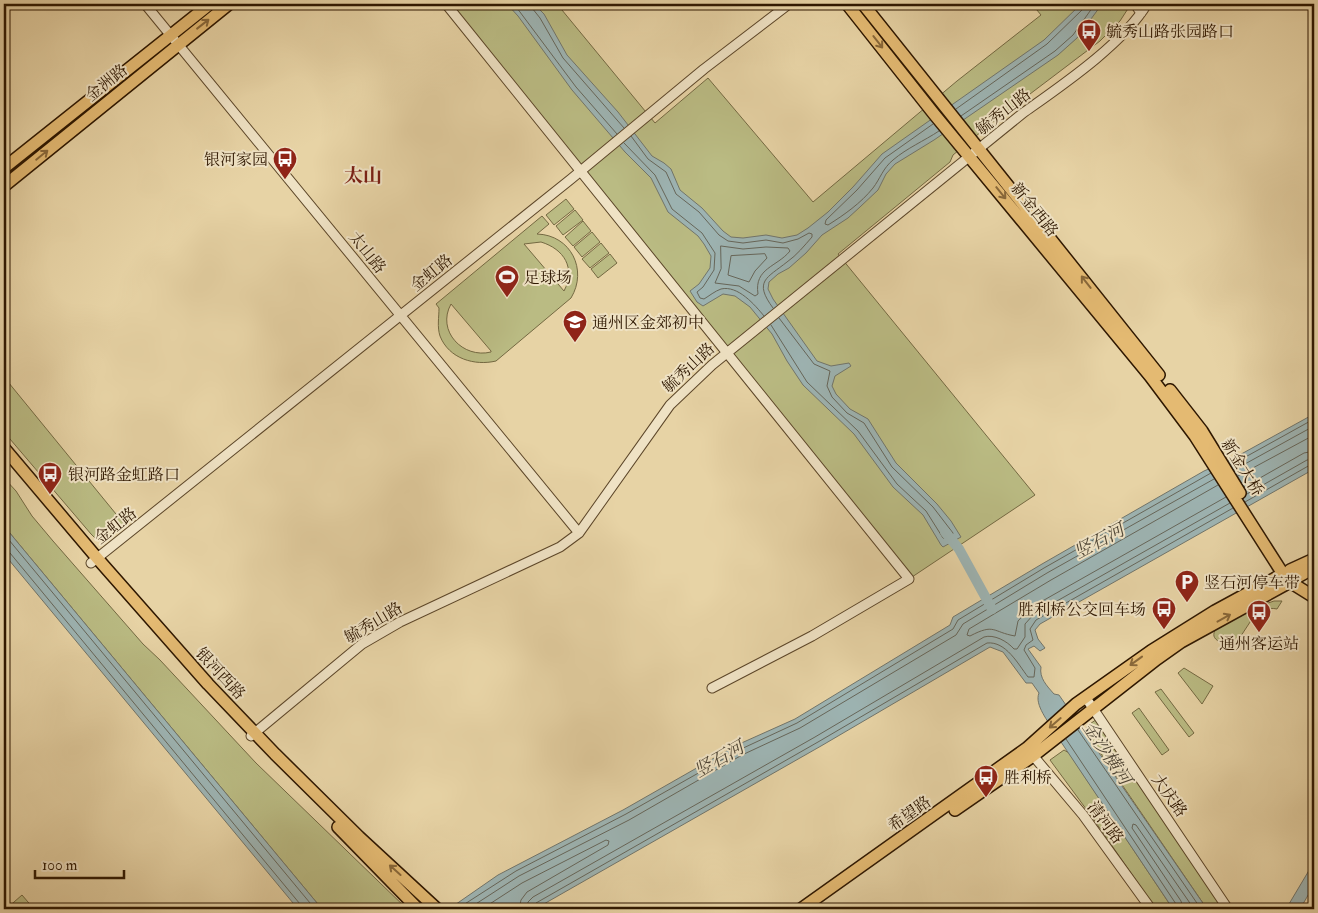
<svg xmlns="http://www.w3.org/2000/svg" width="1318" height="913" font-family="'IM FELL Double Pica','Noto Serif SC',serif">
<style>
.green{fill:#babb83;stroke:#746942;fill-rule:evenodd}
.water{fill:#9db4b3;stroke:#71756b}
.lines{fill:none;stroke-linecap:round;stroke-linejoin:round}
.shore{stroke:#66665a;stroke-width:1}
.river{stroke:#9db4b3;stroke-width:10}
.minor-casing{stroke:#5c4629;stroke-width:11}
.major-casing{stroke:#2e1700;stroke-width:14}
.minor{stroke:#efe2c4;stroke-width:9}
.major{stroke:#e4ba72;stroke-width:11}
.oneway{stroke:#896839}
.labels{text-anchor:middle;stroke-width:4;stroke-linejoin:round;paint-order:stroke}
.poi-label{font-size:16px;fill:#2e1700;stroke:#efe2c4;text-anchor:start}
.street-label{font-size:16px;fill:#2e1700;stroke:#efe2c4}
.water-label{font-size:18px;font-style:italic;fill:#4f4636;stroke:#efe2c4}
.quarter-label{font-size:19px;font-weight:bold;fill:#7a1f14;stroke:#efe2c4}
</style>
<rect width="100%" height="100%" fill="#e7d3a5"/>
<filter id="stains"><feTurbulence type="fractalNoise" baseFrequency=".004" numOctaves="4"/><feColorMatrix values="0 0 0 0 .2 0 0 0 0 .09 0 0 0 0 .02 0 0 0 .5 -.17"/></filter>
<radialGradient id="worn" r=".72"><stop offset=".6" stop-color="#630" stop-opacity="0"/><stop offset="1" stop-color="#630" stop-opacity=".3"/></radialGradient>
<path class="green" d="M446,4h111l98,119 53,-45 105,124 144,-121 84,-66 -9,-11h99l-11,17 -20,20 -107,81 -40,33 -3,7 -112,92 197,241 -126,84z
M566,199l8,10 -20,16 -8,-10z
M575,210l8,10 -20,15 -7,-9z
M542,216l7,8 -12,10c34,1 51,36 34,64l-75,63c-21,5 -47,-2 -56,-25 -3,-9 -1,-19 -1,-28l-3,-4zM541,242c23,7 35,26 23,49l-40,-47zM451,304l40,47v1c-28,7 -55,-21 -40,-48z
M583,221l8,10 -18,15 -8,-9z
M592,232l8,10 -18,15 -8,-10z
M601,243l8,10 -19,15 -8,-9z
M610,254l7,9 -19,15 -7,-9z
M4,377l121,148 -17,14 -11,1 -6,-6 -87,-102z
M4,478l12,13 16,25 21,25 90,103 17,16 96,103 151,146h-85l-318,-383z
M1274,601h8l-5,8c-9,-2 -15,1 -19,9l-4,-2 -19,29 -11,-7 -3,5c-6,-4 -9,-6 -6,-13l36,-21z
M1184,668l29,18 -11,18 -24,-31z
M1161,689l33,44 -5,4 -34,-45z
M1139,708l30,42 -7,5 -30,-42z
M1097,719l127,190h-17l-121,-177 1,-6z
M1064,750l5,3 104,156h-17l-64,-92 -42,-57z
M22,895l12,14h-28z"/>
<path class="water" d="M507,4h27l10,10 23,41 51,57 34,44 12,7 7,6 9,21 22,18 21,23 8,6 12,1 23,-3 16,3 15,-3 11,-7 20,-16 25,-25 29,-33 162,-114 37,-36h21l-25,34 -19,17 -124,85 -39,24 -9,10 -8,16 -18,17 -12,11 -26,17 -16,18 -17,15 -11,6 -9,8 -1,7 5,10 44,62 14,5 18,-3 2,3 -16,10 -3,10 4,8 14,15 18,10 28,44 41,41 14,17 10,16 -18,10 -2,-2 -18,-30 -30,-28 -39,-53 -51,-49 -16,-24 -15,-27 -22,-27 -15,-11 -12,-2 -20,12 -6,-4 -7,-11 9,-7 11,-16 1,-12 -7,-12 -6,-8 -30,-24 -17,-34 -26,-26 -53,-62 -54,-74z
M1314,414v55l-274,155 -5,6 3,9 7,9 -5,3 -6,-5 -6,3 13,18c-2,11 6,19 13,27l5,1 148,214h-34l-118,-176c-6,-11 -21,-28 -16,-40l-7,-10h-6l-23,-31 -13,-5 -169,99 -286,163h-86l49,-34 125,-65 114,-65 58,-26 155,-94 3,-8 89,-53 162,-93 30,-13z
M4,526l318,383h-24l-294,-355z
M1314,862v23l-14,24h-14z"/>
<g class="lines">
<path class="shore" d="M514,4l62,83 41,47
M531,4l1,4 8,10 23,40 61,70
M956,109l91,-65 36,-35 1,-5
M961,116l94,-65 18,-16 22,-31
M933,124l-48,34 -28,32 -31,30 -1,4 3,1c16,-10 33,-22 45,-37 7,-9 10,-20 20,-28 14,-12 31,-19 46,-29
M631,136l17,23 18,13 10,22 23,18 20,23 9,6 15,2 23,-3 17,3 15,-4 11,-6 3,1v3c-8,9 -15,18 -25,25 -20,16 -34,19 -14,46
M624,143l31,32 17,34 30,24 13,20 -1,17 -11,17 -6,5 3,6 4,1c5,-3 11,-8 17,-10 17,-4 34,16 43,27
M721,246l22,3 23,-2 22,1 2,3c-13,16 -36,17 -32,43l-3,2 -16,-10 -24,-3 6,-14z
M765,254l2,4 -12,13 -6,11 -21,-7 3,-19z
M771,325l36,57 51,49 39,53 29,27 17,27 3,1 6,-3 1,-3 -20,-26 -41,-40 -28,-44 -17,-10 -15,-16 -5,-11 3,-15 -16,-7 -35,-46
M1231,465l83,-46
M1234,470l80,-44
M1238,476l76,-41
M1218,485l-167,95 -82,49 -2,6 3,1c25,-13 22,-4 45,0l3,-15 12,-13 196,-111
M1244,487l60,-34 10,-2
M1247,494l60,-34 7,-1
M1245,502l65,-37h4
M4,534l311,375
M4,551l6,2 290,351 2,5
M1078,730l123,179
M1066,739l110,165 1,5
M457,909l59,-38 110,-57 113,-64 58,-27 156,-94 5,-9 86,-52 167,-95
M468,909l51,-33 110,-56 113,-65 58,-27 156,-93 7,-11 84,-51 167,-94
M482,909l40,-26 84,-43 3,1 -1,4 -81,47 -6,8 -2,9
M527,909l1,-7 5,-5 282,-160 169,-100c10,-3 23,4 30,12h3l8,-12v-13l9,-10 196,-111
M533,909l3,-6 282,-161 169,-99c19,-2 31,21 41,34h6l1,-9 -11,-18 2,-5 7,-5 -3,-11 6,-9 197,-112
M1183,909l-2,-8 -49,-73 1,-4 3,1 58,84"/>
<path class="river" d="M945,532l14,17 33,60"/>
<defs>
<path id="minor" d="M145,4l434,529
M446,4l463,575 -97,57 -100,52
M1135,4l6,9
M91,563l480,-384 133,-110 85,-65
M1086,698l142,211
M251,736l111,-92 38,-22 160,-75 19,-14 91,-128 42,-40 311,-252c38,-27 100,-69 124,-109
M1030,752l53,63 68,94"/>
<path id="major" d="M847,4l87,110 216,262 45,60 88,138 7,8 24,15
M863,4l296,371
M4,168l206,-164
M4,186l225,-182
M1170,390l32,41 38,62
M4,448l93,110 111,126 67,70 84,83 78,72
M1290,570l24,-11
M1296,578l18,-10
M955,810l78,-54 124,-97 24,-17 109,-60
M338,827l80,82
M801,909l226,-161 49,-44 75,-53 64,-40 68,-37"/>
</defs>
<use href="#minor" class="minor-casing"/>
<use href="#major" class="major-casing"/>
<use href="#minor" class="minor"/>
<use href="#major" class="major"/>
</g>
<defs><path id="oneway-shaft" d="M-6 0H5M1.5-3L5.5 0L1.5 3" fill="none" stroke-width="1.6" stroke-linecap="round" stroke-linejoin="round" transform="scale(1.25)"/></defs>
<g class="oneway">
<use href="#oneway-shaft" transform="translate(203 24) rotate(-38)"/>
<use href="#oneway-shaft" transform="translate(878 42) rotate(52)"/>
<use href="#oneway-shaft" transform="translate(42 155) rotate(-39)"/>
<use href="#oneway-shaft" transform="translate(1001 193) rotate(51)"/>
<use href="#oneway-shaft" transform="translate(1086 282) rotate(-128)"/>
<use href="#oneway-shaft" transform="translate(1224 618) rotate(-29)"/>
<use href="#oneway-shaft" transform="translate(1136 661) rotate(144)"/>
<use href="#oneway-shaft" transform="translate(1055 723) rotate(139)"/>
<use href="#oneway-shaft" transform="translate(395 870) rotate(-138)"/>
</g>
<defs>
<symbol id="bus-pin" viewBox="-11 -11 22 30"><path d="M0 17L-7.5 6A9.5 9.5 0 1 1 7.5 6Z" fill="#8f2418" stroke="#efe2c4"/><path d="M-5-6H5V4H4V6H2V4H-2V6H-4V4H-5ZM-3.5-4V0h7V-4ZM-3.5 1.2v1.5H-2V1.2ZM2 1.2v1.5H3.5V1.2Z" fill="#fff"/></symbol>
<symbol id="stadium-pin" viewBox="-11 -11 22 30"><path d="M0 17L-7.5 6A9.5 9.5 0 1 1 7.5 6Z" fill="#8f2418" stroke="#efe2c4"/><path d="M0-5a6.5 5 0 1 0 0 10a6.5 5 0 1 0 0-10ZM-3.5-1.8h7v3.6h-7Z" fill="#fff"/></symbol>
<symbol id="school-pin" viewBox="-11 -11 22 30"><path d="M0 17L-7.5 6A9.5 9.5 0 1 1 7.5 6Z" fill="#8f2418" stroke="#efe2c4"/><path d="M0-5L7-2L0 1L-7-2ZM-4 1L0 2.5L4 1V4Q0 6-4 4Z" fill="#fff"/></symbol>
<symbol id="parking-pin" viewBox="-11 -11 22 30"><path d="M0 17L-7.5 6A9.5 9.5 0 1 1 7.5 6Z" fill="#8f2418" stroke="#efe2c4"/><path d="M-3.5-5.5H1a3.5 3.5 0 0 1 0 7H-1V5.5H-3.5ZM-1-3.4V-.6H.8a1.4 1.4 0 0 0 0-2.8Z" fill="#fff"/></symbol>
</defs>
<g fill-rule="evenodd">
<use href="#bus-pin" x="1075" y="17" width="28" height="38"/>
<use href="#bus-pin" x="271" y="145" width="28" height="38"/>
<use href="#stadium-pin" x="493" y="263" width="28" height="38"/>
<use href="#school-pin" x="561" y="308" width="28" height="38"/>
<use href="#bus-pin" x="36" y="460" width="28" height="38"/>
<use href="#parking-pin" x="1173" y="568" width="28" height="38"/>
<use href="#bus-pin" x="1150" y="595" width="28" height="38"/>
<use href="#bus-pin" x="1245" y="598" width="28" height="38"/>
<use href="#bus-pin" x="972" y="763" width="28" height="38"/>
</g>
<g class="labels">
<g class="poi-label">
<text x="1106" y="37">毓秀山路张园路口</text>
<text x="268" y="165" text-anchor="end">银河家园</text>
<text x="524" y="283">足球场</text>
<text x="592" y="328">通州区金郊初中</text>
<text x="68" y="480">银河路金虹路口</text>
<text x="1204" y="588">竖石河停车带</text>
<text x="1146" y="615" text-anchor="end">胜利桥公交回车场</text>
<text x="1259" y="649" text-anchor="middle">通州客运站</text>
<text x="1004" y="783">胜利桥</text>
</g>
<g class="street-label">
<text transform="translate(106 82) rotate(-39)" y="6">金洲路</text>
<text transform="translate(1003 111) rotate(-38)" y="6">毓秀山路</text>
<text transform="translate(1035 209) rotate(51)" y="6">新金西路</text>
<text transform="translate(368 252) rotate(51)" y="6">太山路</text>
<text transform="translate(431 272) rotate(-39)" y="6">金虹路</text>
<text transform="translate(688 367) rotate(-43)" y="6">毓秀山路</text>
<text transform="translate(1243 467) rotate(58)" y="6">新金大桥</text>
<text transform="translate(115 525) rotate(-38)" y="6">金虹路</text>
<text transform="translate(373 622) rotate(-31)" y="6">毓秀山路</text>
<text transform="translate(221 673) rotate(47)" y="6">银河西路</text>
<text transform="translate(1170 795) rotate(55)" y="6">大庆路</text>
<text transform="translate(909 813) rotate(-35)" y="6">希望路</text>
<text transform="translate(1106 822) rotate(53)" y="6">清河路</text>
</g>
<g class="water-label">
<text transform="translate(1099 541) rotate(-28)" y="6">竖石河</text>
<text transform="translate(1107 753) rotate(56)" y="6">金沙横河</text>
<text transform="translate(719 759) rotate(-30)" y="6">竖石河</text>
</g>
<g class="quarter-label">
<text x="363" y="182">太山</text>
</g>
</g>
<rect width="1318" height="913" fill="none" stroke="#e7d3a5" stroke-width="20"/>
<rect x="5" y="5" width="1308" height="903" fill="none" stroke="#2e1700" stroke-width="2.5"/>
<rect x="10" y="10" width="1298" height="893" fill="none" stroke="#2e1700"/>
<path d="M35 870v8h89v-8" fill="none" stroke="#2e1700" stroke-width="2.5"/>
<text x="42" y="870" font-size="15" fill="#2e1700" stroke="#efe2c4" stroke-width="4" paint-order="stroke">100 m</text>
<rect width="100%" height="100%" filter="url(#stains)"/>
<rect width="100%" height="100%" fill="url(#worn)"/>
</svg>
